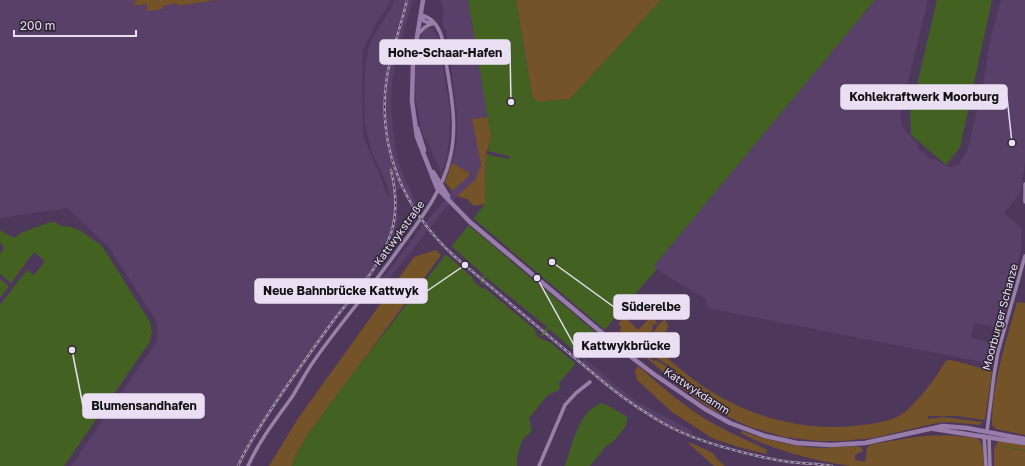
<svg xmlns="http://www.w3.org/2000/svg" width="1025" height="466" font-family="'Golos Text',sans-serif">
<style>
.built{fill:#584069}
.green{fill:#745329}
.water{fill:#436222}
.pier{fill:#4d385b}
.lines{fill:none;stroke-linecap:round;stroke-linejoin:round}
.stream{stroke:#436222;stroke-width:1}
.street{stroke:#9881a8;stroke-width:3.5}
.secondary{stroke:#987daa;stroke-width:4.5}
.rail-casing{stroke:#a090ab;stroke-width:2.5}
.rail{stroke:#2e2434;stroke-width:1;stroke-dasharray:3;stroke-linecap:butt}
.labels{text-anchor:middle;stroke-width:3;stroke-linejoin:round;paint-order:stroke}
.street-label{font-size:11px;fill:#eadef3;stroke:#2e2434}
.leader{fill:none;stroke:#eadef3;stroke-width:1.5}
.callout-dot{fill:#eadef3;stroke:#2e2434;stroke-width:1.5}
.callout{fill:#eadef3;stroke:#eadef3;stroke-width:1.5}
.callout-label{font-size:12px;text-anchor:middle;font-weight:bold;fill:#111}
</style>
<rect width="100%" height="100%" fill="#4d385b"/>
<path class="built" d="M0,0h134l1,6 12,-2v7l16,-3v-2l14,-3 1,3 38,-6h176l-16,24 -13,26 -1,32 1,53 10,25 7,16 5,14 5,9 -3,-14 -15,-32 -7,-29 -1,-33 1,-23 3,-19 6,-15 16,-24 4,-10h19l-16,54 -5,27 -1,24 2,25 3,23 6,19 17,38 -4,6 -13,-27 -6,1 1,17h-4l6,10 -7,23 -8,17 -57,76 -54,77 -21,35 -11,21h-170l85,-123 2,-13 -3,-11 -47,-73 -41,-38 -67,10z
M441,0h27l20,117 -16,2 9,46 -6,15 -19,17 -13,14 -57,72 -4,-3 39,-52 31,-37 16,-14 2,-4 -18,-10 5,-22v-29l-11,-83h-2l-2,-12 2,-1z
M875,0h53l-28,114 2,13 16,17 -1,3 13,12 3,-1 11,7 6,2 5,-1 4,-2 9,-15 18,-80 3,-25 12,-44h24v163l-4,29 -17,21 18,15 -1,22 -20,72 -8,5 -19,-4 -3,15 26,6 -5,20 -280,-55 -5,-3 -1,-7 -39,-23 -13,-10z
M427,27l6,2 5,8 12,74 -1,30 -3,21 -5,11 -15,-35h-2l-4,-13 -4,-25 -1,-27 3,-27 5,-14z
M584,358l30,26 25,19 53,28v8l-31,-15 -44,-29 -37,-32z"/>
<path class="green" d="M138,0h78l-38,6 -1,-3 -14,3v3l-16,2v-7l-12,2 -1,-5z
M516,0h145l-91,99 -33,3 -5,-6z
M488,117l3,21 -5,16 -1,50 -11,2 -7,-7 -10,-3 18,-16 6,-15 -9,-46z
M452,163l18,10 -2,4 -16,14 -7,-9z
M436,250l5,5 -132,178 -14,23 -3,10h-23l28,-46 117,-163z
M1017,302l8,1v132l-29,-6 -4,-4c0,-42 14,-83 25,-123z
M626,314l1,5 10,10h2l13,-13 9,-2c2,4 6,7 7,12 0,8 -16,16 -23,18l14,-20 5,-4 -3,-4 -6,4 2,3 -1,2 -2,-2 -2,5 1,1 -10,15 -11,5 -12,-7 4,-6h-1l-4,5 -7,-5 5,-5 2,2 2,-6 -3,-3z
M652,345c16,13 32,28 49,40 46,31 98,46 153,41 16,-2 39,-4 51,-14 12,-10 25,-27 34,-40 2,-3 4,-7 6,-10 3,-2 3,-2 6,-2l41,11 -7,48 -1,1 -27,-4h-29v3l15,-2 40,5 -4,3 -29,-3 -13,1 -64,15 -31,3h-24l-34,-4 -34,-10 -39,-18 -31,-22 -40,-35 4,1 10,8 2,-1 20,12 1,-1 -32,-20 -1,-2z
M638,366c19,16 37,33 58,47 22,15 47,25 71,37l-1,4 -31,-8 -23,-8 -40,-26 -35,-32 -2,-9z
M742,431c26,10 54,16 82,17 12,0 25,-3 37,-1l2,4 -8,4v5l10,2 2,-14 3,-3c33,-6 63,-13 96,-8 5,0 12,0 14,4 4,6 3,18 4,25h-134c-38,-6 -75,-15 -109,-33z
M998,441l27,3v22h-31v-17z
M689,442l24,11 4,6 8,7h-11l-25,-22z"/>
<path class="water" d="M468,0h48l16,96 5,6 33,-3 91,-99h214l-221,266 3,3 -98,114 1,6 -12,6 -19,23 3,13 -10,9 -5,17v9h-225l3,-10 14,-23 31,-43 145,-186 1,-50 22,5 2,-1 -1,-2 -21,-5 3,-13z
M937,0h55l-32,147 -14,18 -35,-30 -1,-20z
M51,222h4l6,4 10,1 10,4 21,15 48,76 2,10 -3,11 -85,123h-64v-212l4,-6 -4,-6v-12l14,8 9,-6z
M601,403c10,3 18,10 27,14l-3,10 -13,16 -5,2 -17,21h-25c6,-18 11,-42 25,-56 3,-3 8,-5 11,-7z"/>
<path class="pier" d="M473,218l41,35 -5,6 -42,-35z
M450,245l34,30 -5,9h2l5,-7 61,50 -6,7v2h2l6,-7 34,29 -6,7 -27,-23 -7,-2 -6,-4 -3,-7 -48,-40 -6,-2 -5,-4 -3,-6 -28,-24z
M34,252l11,9 -11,14 -7,-5 -27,35v-7l9,-12 -9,-7v-5l11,9z
M514,253l51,43 -5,6 -51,-42z
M565,296l41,35 -5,6 -41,-35z"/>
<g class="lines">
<path class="stream" d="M1002,446l23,5"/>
<path class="street" d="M421,15l3,6 8,3
M418,34l7,-7 6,-3
M1025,184v18
M987,431l7,-56 4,-23 27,-96
M984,436l2,30
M989,437l1,29
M248,466c11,-25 28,-47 44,-69 8,-13 15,-27 24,-39 26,-37 56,-71 82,-108 21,-29 44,-57 52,-92 8,-32 1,-64 -4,-96 -2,-18 -4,-42 -25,-47
M539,466l26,-61 11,-12 14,-11"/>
<path class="secondary" d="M423,0l-10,62 -1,39 5,36 20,51 33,34 156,131 29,22 50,34 25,14 35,13 32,7 33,2 35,-2 78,-17 24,2 58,11
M417,128l7,22
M433,172l15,24
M934,429l91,14"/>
<defs>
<path id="rail" d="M407,0c-6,26 -15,50 -20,76 -11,70 16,133 67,180l153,129c20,16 41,30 63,42 29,15 75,27 107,33 18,4 37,3 55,6
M238,466c11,-25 27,-47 42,-70 17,-25 35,-50 53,-75 21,-27 48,-54 58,-88 7,-21 5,-42 0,-63"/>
</defs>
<use href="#rail" class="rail-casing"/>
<use href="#rail" class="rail"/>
</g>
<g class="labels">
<g class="street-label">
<text transform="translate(399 233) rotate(-54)" y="4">Kattwykstraße</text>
<text transform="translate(1000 317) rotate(-75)" y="4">Moorburger Schanze</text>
<text transform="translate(697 391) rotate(33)" y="4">Kattwykdamm</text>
</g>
</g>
<path class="leader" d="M511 102L510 52M1012 143L1007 97M465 265L427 291M552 262L614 307M537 278L574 345M72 350L83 406"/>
<g class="callout-dot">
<circle cx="511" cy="102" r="4"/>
<circle cx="1012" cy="143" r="4"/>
<circle cx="465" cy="265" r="4"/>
<circle cx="552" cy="262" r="4"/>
<circle cx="537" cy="278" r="4"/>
<circle cx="72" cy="350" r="4"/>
</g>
<g class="callout">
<rect x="380" y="40" width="130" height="24" rx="4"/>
<rect x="841" y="85" width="166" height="24" rx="4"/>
<rect x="255" y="279" width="172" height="24" rx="4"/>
<rect x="614" y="295" width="75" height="24" rx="4"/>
<rect x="574" y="333" width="105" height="24" rx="4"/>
<rect x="83" y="394" width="121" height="24" rx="4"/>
</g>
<g class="callout-label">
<text x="445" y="57">Hohe-Schaar-Hafen</text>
<text x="924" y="101">Kohlekraftwerk Moorburg</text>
<text x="341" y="295">Neue Bahnbrücke Kattwyk</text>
<text x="651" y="311">Süderelbe</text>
<text x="626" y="350">Kattwykbrücke</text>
<text x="144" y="410">Blumensandhafen</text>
</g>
<path d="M14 30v6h122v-6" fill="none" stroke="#eadef3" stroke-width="2"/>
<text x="20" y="30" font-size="12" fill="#eadef3" stroke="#2e2434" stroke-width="3" paint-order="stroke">200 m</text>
</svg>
